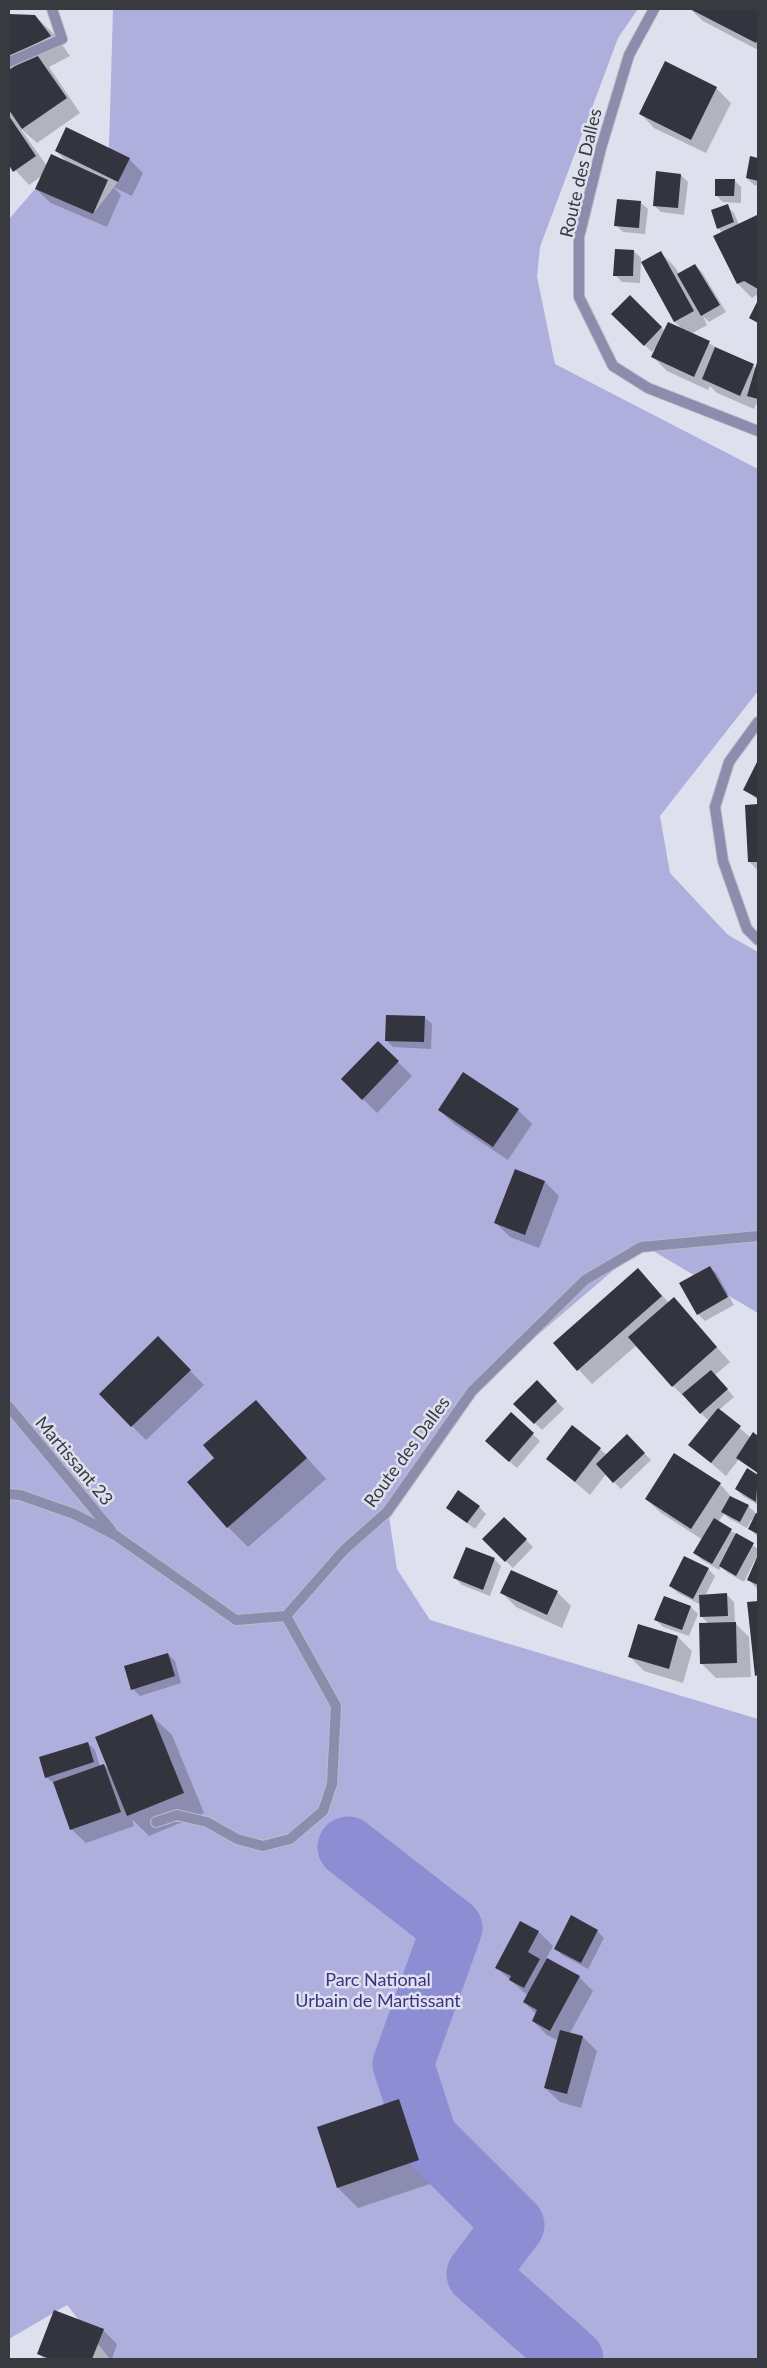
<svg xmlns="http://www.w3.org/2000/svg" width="767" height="2368" font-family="Lato,sans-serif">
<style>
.green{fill:#aeafdd}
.shadow{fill:#0003}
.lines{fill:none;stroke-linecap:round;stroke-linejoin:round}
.river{stroke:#8c8dd2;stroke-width:61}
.building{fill:#34343f}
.minor-casing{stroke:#babbc8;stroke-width:12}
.minor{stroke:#8c8dac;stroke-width:10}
.labels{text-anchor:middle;stroke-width:5;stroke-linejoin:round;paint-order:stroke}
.street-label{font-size:18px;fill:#393a3f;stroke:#dfe0ee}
.park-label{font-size:18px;fill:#3c3386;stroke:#dfe0ee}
</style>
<rect width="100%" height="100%" fill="#dfe0ee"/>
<path class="green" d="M113,9h525l-20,29 -78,209 -3,30 18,87 203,105v222l-98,125 10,57 58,62 30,17v361l-115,-68 -171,146 -84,119 9,59 33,51 328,99v640h-648l-43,-54 -58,34v-2120l26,-30 58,25 25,-32 -9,-34z"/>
<path class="shadow" d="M690,9h68v41l-55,-29z
M9,15l26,1 21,20 14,20 -21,11 31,46 -43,30 -17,-15 27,38 21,-3 -12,-12 73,8 14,14 -11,23 -19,-9 8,8 -14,32 -56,-24 -15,-14 7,-14 -14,10 -20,-22z
M665,63l51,25 15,15 -25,50 -52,-25 -14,-15z
M751,158l7,1v27l-4,-1 -7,-7z
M681,175l7,7 -4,33 -23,-3 -7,-7z
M734,180l7,7v16l-18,-1 -7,-7z
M640,202l8,7 -3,25 -22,-2 -7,-7z
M727,206l7,7 5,12 19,-7v76l-6,4 -14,-14 -15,-51 -5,-5z
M634,251l7,7 -1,25 -18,-1 -7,-7z
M661,253l14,14 4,7 16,-9 7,7 24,40 -17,10 -6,-6 4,9 -16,9 65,34 2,-7v45l-2,-2 -2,5 -37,-16 -7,-7 -2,4 -41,-19 -14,-14 3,-10 -4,5 -39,-38 17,-17 35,34h19l-9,-9z
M758,762v38l-13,-10z
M758,805v66l-9,-10 -3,-55z
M424,1017l8,7 -1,25 -38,-2 -7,-7z
M378,1042l34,34 -35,37 -34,-34z
M439,1110h79l14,14 -24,36 -54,-36z
M515,1171l30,11 14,14 -20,52 -29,-11 -14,-14z
M710,1267l7,7 17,31 -29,16 -7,-7z
M638,1269l31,34 5,-4 56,63 -15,13 19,22 -15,13 32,28 2,-4 5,3v68l-15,-9 -7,-7 22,-15 -19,-15 -13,17 -36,-31 19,-24 -36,-35 -36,-41 -45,39 -38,-41z
M158,1338l46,47 -58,55 -14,-14z
M537,1382l27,27 -22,21 -27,-26z
M256,1401l70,78 -78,68 -20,-20 -12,-69z
M511,1414l29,27 -23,27 -23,-20z
M573,1427l34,28 20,-19 24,24 -30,29 -15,-15 -16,21 -42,-36z
M720,1484l13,15 15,7 10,9v22l-8,-8 4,-9 -2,-1 -5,9 -17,-9 -6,-5 -6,8 40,27v41l-9,-10 8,-19 -2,-1 -11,22 -16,-9 -7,-6 -2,3 -17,-10 -7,-7 8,-13 -42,-27 -15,-14z
M479,1507l7,7 -11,15 -28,-21z
M504,1518l29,29 -20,21 -30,-29z
M494,1559l7,7 -11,30 -28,-11 -7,-7z
M708,1569l7,7 -10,20 22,-1 7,7 1,21 14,14 2,40 -35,1 -14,-14 7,-40 -7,-7 -1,-12 -23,-12 -8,-7z
M557,1592l14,14 -9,22 -46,-21 -14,-14z
M758,1602v75l-10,-73z
M691,1607l7,7 -9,22 -26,-9 -7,-7z
M639,1625l39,12 14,14 -9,32 -39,-12 -14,-14z
M168,1654l7,7 6,22 -41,13 -7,-7z
M151,1715l21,20 32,78 -55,23 -17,-17 2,7 -48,17 -15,-14 -16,-45 -9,-7 42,-34 7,7 5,17 4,-2 7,7z
M520,1923l19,9 14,14 -7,13 33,18 14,14 -23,42 13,4 14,14 -16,57 -21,-6 -15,-14 14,-47 -12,-6 -14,-14 3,-7 -12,-12 4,-6 -31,-28z
M597,1931l7,7 -16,31 -26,-14 -7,-7z
M399,2100l20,21 20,60 -81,27 -20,-20 -20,-60z
M103,2330l14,14 -5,15h-68l-5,-5z"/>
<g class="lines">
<path class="river" d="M348,1847l104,81 -49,136 24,74 87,87 -37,49 96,85"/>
</g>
<path class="building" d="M690,9h68v30l-2,4z
M9,14l26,1 16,21 -42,21z
M35,52l32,46 -45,31 -13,-19v-40z
M665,61l52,26 -26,53 -52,-26z
M9,116l27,40 -23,16 -4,-7z
M66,127l64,31 -12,24 -63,-31z
M51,154l57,26 -15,34 -58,-25z
M750,156l8,2v23l-12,-3z
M656,171l25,3 -3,34 -25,-2z
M715,179h20l-1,17h-19z
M617,199l24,2 -2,27 -25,-2z
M728,204l6,18 -17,7 -6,-19z
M757,215l1,2v72l-14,-8 -7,3 -24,-48z
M615,249l19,1 -1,26h-20z
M661,251l33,60 -20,11 -33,-60z
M695,264l25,41 -19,11 -24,-42z
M630,295l32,32 -18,19 -33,-32z
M758,300v23l-9,-5z
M668,322l42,19 -16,36 -43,-20z
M715,347l39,17 -14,32 -38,-17z
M758,359v40l-11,-3z
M758,760v38l-15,-8z
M758,804v58h-10l-3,-57z
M386,1015l39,1 -1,26 -39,-1z
M378,1041l21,20 -37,39 -21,-21z
M463,1072l56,37 -26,38 -55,-37z
M515,1169l30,12 -20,54 -31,-12z
M710,1266l18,31 -31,18 -18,-32z
M638,1268l24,28 -85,75 -24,-28z
M674,1297l43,50 -45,40 -44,-50z
M158,1336l33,34 -60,57 -32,-33z
M711,1370l17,19 -28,25 -18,-20z
M537,1380l20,21 -23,23 -21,-20z
M256,1400l51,58 -80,70 -40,-46 27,-24 -11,-13z
M718,1408l23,18 -30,37 -23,-18z
M511,1412l23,21 -25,29 -24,-21z
M572,1425l29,23 -26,34 -29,-23z
M753,1432l5,4v37l-22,-15z
M627,1434l18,19 -32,30 -17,-19z
M674,1453l47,30 -30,46 -46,-30z
M747,1468l11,7 -2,27 -21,-13z
M458,1490l22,16 -13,17 -21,-15z
M730,1496l19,9 -9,17 -19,-10z
M756,1513l2,1v20l-10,-5z
M504,1517l23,22 -22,23 -23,-23z
M714,1518l18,11 -20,35 -19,-11z
M736,1533l18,10 -18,33 -17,-10z
M466,1547l29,11 -12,32 -30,-12z
M758,1555v30l-11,-5z
M684,1556l25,12 -16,31 -24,-13z
M511,1570l47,21 -11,24 -47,-22z
M727,1593l1,23 -28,1 -1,-22z
M664,1596l27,10 -9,24 -28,-10z
M758,1601v74l-3,1 -8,-74z
M736,1622l1,41 -37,1 -1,-41z
M638,1624l40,12 -9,33 -41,-12z
M168,1653l7,23 -44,14 -7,-24z
M152,1714l32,79 -57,23 -32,-79z
M88,1742l6,20 -49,16 -6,-21z
M104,1764l17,48 -51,18 -17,-48z
M571,1915l27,15 -17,33 -27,-14z
M520,1921l19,10 -11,21 12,7 -16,29 -15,-8 2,-4 -16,-8z
M547,1958l33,18 -30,55 -18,-10 5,-11 -14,-8z
M560,2030l23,6 -16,58 -23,-6z
M399,2099l20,61 -82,28 -20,-61z
M54,2310l50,19 -12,30h-42l-13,-5z"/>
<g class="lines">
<defs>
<path id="minor" d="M654,9l-25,46 -28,93 -22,89v60l34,69 35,22 110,43
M9,62l53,-23 -10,-30
M758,722l-29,40 -14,45 8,54 24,68 11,11
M9,1407l102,123
M9,1494l11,1 54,19 41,21 121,85 50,-4 58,-66 43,-38 85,-121 113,-111 56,-33 117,-11
M156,1822l21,-7 30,7 30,17 26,7 27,-7 33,-28 9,-27 4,-78 -50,-90"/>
</defs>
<use href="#minor" class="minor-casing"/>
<use href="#minor" class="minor"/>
</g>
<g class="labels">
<g class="street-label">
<text transform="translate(581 173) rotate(-77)" y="6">Route des Dalles</text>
<text transform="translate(407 1452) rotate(-54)" y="6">Route des Dalles</text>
<text transform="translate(74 1461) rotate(50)" y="6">Martissant 23</text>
</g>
<g class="park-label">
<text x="378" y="1986">Parc National<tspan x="378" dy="21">Urbain de Martissant</tspan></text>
</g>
</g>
<rect width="767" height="2368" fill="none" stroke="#393a3f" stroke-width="20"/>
</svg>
